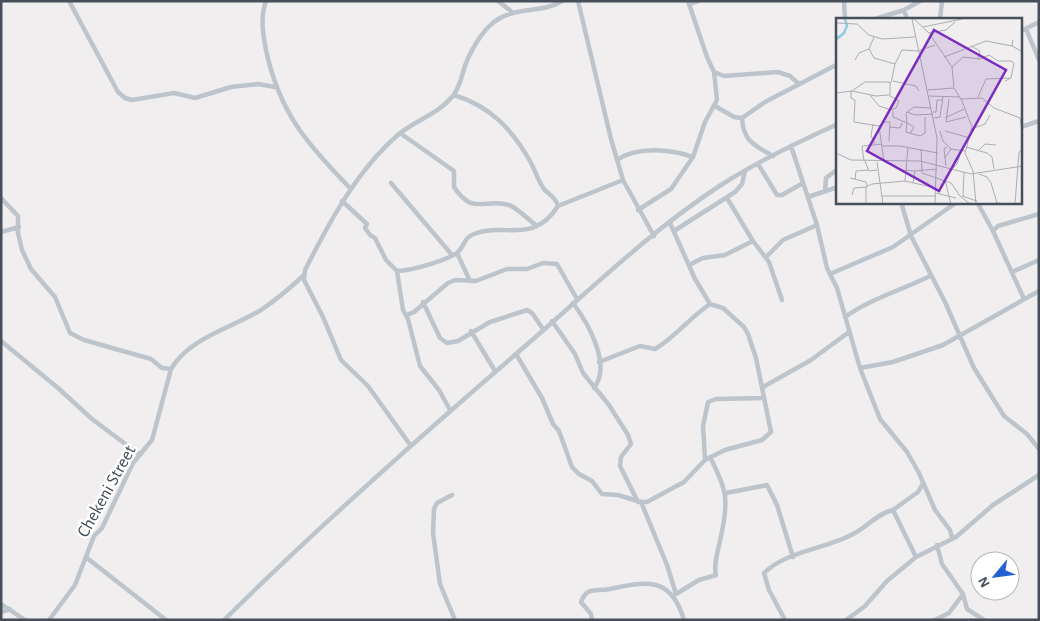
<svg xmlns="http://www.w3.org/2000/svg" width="1040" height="621" font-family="'Alegreya Sans',sans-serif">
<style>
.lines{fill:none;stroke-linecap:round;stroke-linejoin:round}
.minor{stroke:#bdc4cc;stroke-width:4.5}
.labels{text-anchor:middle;stroke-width:5;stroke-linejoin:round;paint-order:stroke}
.street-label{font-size:18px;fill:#474f5a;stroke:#fff}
.inset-river{fill:none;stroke:#8ecbe6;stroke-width:2.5}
.inset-road{fill:none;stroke:#acaeb3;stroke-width:1}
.view{fill:#7b2cbf;fill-opacity:0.15;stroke:#7b2cbf;stroke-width:2.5}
.inset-edge{fill:none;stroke:#474f5a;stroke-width:2.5}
</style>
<rect width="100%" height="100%" fill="#f0eeee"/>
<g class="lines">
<path class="minor" d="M69,1l49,91 7,6 7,2 42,-7 21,5 36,-11 27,-3 17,3
M266,1c-6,17 -3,33 0,49 13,62 41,94 84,138
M498,1l14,11
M578,1l33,138 12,41
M688,1l19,56 7,15 10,4 54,-4 12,4 9,8
M844,1l1,18
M689,4l9,-3
M904,10l3,9
M875,19l29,-9 16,-9
M940,19l2,-18
M1026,29l13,31
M1021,31l18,-9
M715,106l19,11 8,1 23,-16 73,-38
M742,118c1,23 12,27 31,38
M1021,127l18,-6
M400,133l54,38v16c19,29 30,11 55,18 7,2 21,16 28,21
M791,146l26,79 10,43 10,20 23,80 20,51 27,33 12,21 16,37 15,20 2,8
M617,160c20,-14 54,-11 76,-3
M758,164l19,31h5l21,-12
M391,183l61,72
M825,191l1,-13 12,-9
M808,197l30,-10
M1,198l17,18v17l4,17 9,19 24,28 15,36 14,7 67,19 11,9 9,1
M727,198l26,43 16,21 13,38
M342,201l25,23 -2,4 5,7 5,3 11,22 11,11 6,39 5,9 12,47 19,24 11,20
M901,202l10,34 34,66 29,66 30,48 23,18 12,15
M977,202l16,29
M558,206l65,-26 31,56
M638,210l33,-21 22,-32 12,-35 12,-22 -3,-28
M670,223l25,56 15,25
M674,231l61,-39 7,-8 3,-13
M1,232l18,-5
M457,253l13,28
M766,257l17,-17 34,-15
M689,265l14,-7 22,-3 28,-14
M397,271c13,0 53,-11 62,-20 6,-7 5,-13 15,-17 31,-12 59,11 84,-28 -2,-9 -9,-11 -14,-17 -6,-8 -9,-19 -14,-28 -18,-32 -40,-55 -76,-66
M1012,272l27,-12
M830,274l63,-27 64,-45
M1024,299l-31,-68 5,-5 41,-12
M423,302l17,36 7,5 11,-2 32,-19 37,-12 5,3 11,16
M573,303c15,20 39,62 21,85
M407,315l7,-3 34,-29 7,-3 21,1 31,-12h20l16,-6 14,1 20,35
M845,317c25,-18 57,-27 85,-41
M552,321l23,33 8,19 26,32 19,30 3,9 -10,13 -1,9 18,36
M471,331l24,40
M1,341l57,47 34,31 48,36
M516,354l26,44 11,26 6,7 13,36 7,7 13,7 10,13 16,1 23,7h6l37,-20 21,-22 -2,-34 5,-24 8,-3 48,-1
M599,362l41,-16 15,3c21,-12 34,-31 55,-45l13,4 21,19 4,7 8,24 15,74 -9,8 -37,10 -20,10
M860,368l33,-6 50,-17 96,-54
M763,387l48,-27 38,-28
M411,446l-43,-60 -27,-26 -18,-43 -19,-37 1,-10c25,-49 52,-100 94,-136 17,-14 39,-20 53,-37 7,-8 9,-18 12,-28 5,-16 17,-37 30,-47 20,-16 47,-8 68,-21
M726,493l41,-8 10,20 16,52
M452,495l-15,8 -3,6 -1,24 7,51 15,36
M641,502l26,63 9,29
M937,545l5,19 21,30 4,15 17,11
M916,557l-23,-47 25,-18 4,-7
M87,558l79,62
M676,594l23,-14 17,-5c-3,-13 3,-26 5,-39 8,-36 6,-46 -11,-79
M1,604l24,16
M1,612l9,-3
M49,620l26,-35 19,-49 8,-8 31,-65 19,-23 19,-71c18,-31 60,-41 90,-59 15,-10 29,-22 42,-34
M224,620c94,-93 192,-180 292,-266 67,-57 131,-121 205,-169 37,-24 77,-43 117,-61
M592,620l-1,-6 -10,-12c6,-16 15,-10 29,-13 37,-8 61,-13 74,31
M785,620l-16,-30 -5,-17c22,-22 62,-24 89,-39 14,-7 25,-21 40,-24
M846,620l19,-14 22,-25 29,-24 40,-20 37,-32 46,-30
M935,620l14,-7 14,-19"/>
</g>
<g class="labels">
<g class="street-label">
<text transform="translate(106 491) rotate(-61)" y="6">Chekeni Street</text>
</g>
</g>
<g transform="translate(836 18)">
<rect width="186" height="186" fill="#f0eeee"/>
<path class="inset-river" d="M0,18l2,2 6,-5 3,-7 -2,-7"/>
<path class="inset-road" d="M76,1l25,119 -2,66M78,1l15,14 23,34M0,5l21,1 12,11 13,4 33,-2M87,9l39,-8M93,15l17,-3 9,-8M177,22l-1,6 11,6M135,28l9,5 -2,7M33,31l5,9 21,6 -4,19M108,39l42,-16 26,5M19,42l4,-7 10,-4 5,-12M59,46l7,-14 16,1 17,-6M116,49l11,-10 17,2 9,-4 9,6h13l3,2 -3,15 -6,3M116,49l2,20M57,63l23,5 3,5M92,72l26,-2 8,13 10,26 -7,26 8,18 3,33M15,73v7l4,2 -1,22 25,4 5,36M16,73l13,-9h25v14l9,5 -3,7 -5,2 -12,-4 -9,-11M0,75l16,-2 24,5 13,-1M93,78l31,1M142,79l8,-18 24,-1M113,81l-3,23 20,-5M125,81l21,-1 12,10 26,10 3,18M57,93v6l14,6M71,94l8,3 18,-1M97,94h3l1,-12h6M98,100l6,-1 3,-20M109,100l19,-9M71,105l-1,9 14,4 5,-3v-16M37,106l-2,12 4,8M43,108l4,-4h7l-1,19M54,109l10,1 2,-5M135,111l14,-5 5,-9M104,113l3,10 8,8M109,113l25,7M74,116l4,-7 -7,-4 -1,-10 8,-6 17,1M46,128h18l38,7M130,129l21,6 5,4 2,12M85,131l1,24 29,10 9,13 10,8M143,132l6,-6 11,1M0,135l15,7 69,1 51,13 52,-8M109,140l6,-9 14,2M28,143l-2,-15 20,-2M29,143l4,10 8,-1M41,144l6,42M110,148l-2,-17 3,-2M116,151l5,-5 4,-13M69,152l10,1 -2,12M79,153l22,-2M143,156l8,3 4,6 6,20 9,1M14,160l16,4 1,4M19,161l1,-8 13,-1M109,162l6,24M69,163l3,-34M100,175l20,5M16,177l2,-7 12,-1M45,178h55M126,178l15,5M127,178l1,-24M30,186v-17l6,-3 33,-3 31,7M179,186l4,-52 4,-3"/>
<path class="view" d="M98,12l72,40 -67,121 -72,-40z"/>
<rect width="186" height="186" class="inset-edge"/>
</g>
<rect width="1040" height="621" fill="none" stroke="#474f5a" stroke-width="5"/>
<g transform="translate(995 576) rotate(241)"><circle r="24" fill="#ffffff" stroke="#b5b9bd"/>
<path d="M0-4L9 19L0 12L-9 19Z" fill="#235fd5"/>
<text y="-8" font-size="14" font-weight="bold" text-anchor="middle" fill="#474f5a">N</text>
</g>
</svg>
